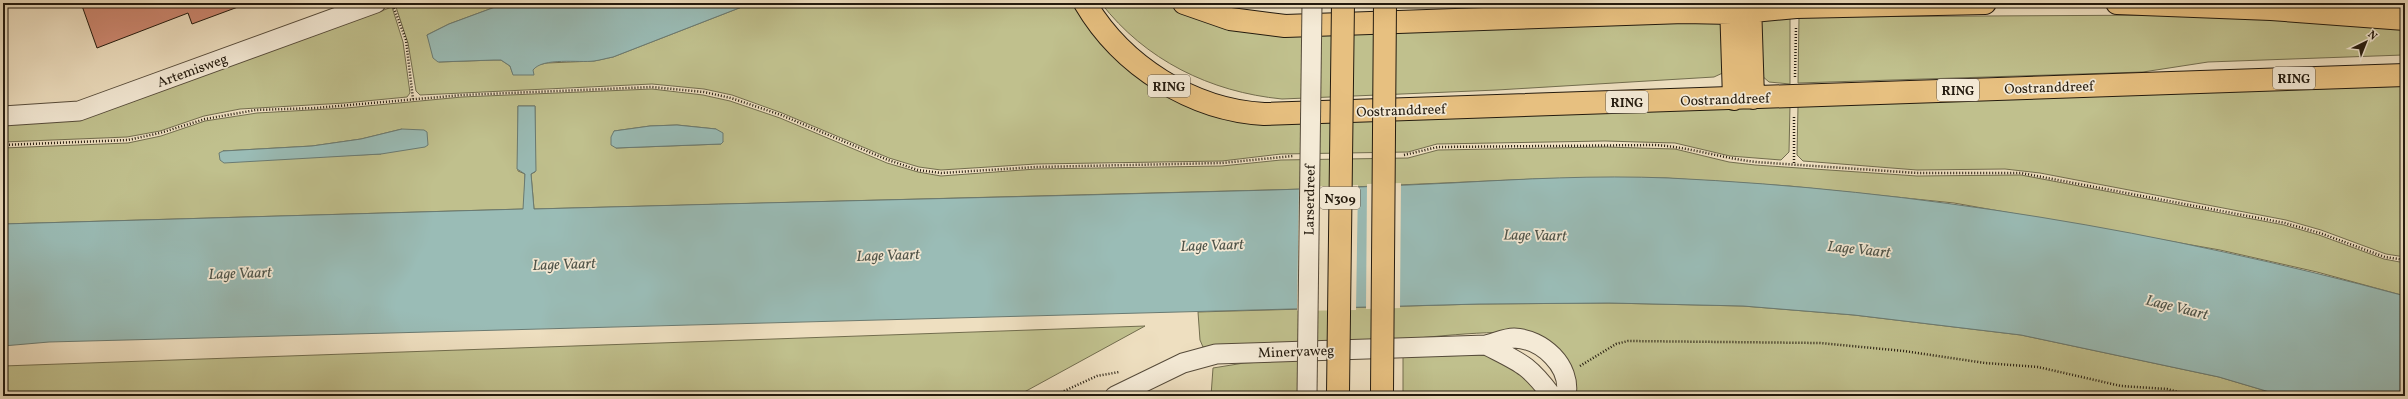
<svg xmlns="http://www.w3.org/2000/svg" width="2408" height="399" font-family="Vollkorn,serif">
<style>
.green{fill:#c0c08d;stroke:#726d4e;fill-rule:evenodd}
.water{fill:#9abcb6;stroke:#6a7b73}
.pier{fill:#eedfc0}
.building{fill:#cd8871;stroke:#231a0e}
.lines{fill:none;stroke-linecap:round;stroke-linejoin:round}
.minor-casing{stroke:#564b3a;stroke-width:21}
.major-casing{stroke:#231a0e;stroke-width:24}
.path{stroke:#231a0e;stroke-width:2.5;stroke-dasharray:1 2;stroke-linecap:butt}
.minor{stroke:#f4ead6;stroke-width:19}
.major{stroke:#e7c080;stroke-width:22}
.minor-bridge-casing{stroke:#564b3a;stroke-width:21;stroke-linecap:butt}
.major-bridge-casing{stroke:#231a0e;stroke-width:24;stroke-linecap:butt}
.minor-bridge{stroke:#f4ead6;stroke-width:19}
.major-bridge{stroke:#e7c080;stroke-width:22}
.labels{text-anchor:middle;stroke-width:3.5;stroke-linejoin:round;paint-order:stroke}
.shield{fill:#f4ead6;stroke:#62584a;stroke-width:1}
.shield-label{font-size:13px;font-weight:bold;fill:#231a0e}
.street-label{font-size:14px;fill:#231a0e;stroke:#f4ead6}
.water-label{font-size:15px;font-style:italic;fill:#4d5349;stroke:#f4ead6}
</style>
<rect width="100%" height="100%" fill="#eedfc0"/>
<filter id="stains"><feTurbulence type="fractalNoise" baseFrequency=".005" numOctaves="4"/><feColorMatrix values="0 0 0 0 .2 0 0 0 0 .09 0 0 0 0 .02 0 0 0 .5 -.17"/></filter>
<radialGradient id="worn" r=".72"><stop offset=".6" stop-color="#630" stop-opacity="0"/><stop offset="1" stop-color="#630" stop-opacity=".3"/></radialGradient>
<path class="green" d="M403,3h103l-57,21 -22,11 12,27 55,-2h7l9,6 3,8 20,-4 4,-5 10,-2 47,-2 19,-4 139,-54h328l125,105 585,-2 -1,46 -8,8 -51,-4 -55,-13 -70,-2 -168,3 -29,8 -127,2 -59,7 -186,3 -95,6 -22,-3 -30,-9 -107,-45 -50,-18 -28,-6 -52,-5 -232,11 -4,-4 -8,-48 -12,-36z
M1101,3h64l35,16 512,1 8,2 7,49 -13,6 -217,13 -215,9c-72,-7 -137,-39 -181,-96z
M392,7l11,35 7,51 -3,4 -62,6 -105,6 -36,7 -44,15 -33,6 -124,5v-17l78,-5z
M2171,15l232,11v29l-195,7 -65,10 -345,11 1,-66z
M1790,17v67l-21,-2 -8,-7 -3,-57z
M2405,86v171l-19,-3 -65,-24 -35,-10 -246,-47 -35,-4 -88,1 -114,-9 -6,-6 1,-49z
M652,89l51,6 27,6 50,17 107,45 31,9 23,4 95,-7 186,-3 59,-6 127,-2 30,-8 167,-3 70,2 54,13 26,3 162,11 104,-1 263,50 35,10 65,24 21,4v33l-88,-24 -97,-22 -266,-47 -165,-17 -124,-8 -130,1 -228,10 -773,20 -3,-35 4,-2v-66h-17v65l7,3 -1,35 -521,15v-76l125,-5 33,-7 44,-15 52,-8 89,-5 116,-11zM677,125l39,4 7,13 -2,2 -105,4 -2,-17 36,-5zM402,129l-21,25 -70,3 -88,-6 89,-5 49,-7z
M1609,303l134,3 111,9 167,20 198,42 64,19h-710c-2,-25 -4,-46 -30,-58 -26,-12 -106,-1 -138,1 -62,3 -124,4 -185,6l-17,2 -3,-7 -2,-28 281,-8z
M1145,326l-128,70h-1014v-30z
M1478,355l11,1 30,14 24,26h-140v-39z
M1301,360l-4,36h-86l2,-28 31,-5z"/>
<path class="water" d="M506,3h246l-139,54c-6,1 -12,3 -19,4 -15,2 -51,-4 -61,9l1,5h-21l-3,-9 -9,-6h-7l-56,2 -5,-4 -6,-23 22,-11z
M518,106h17l1,65 -5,3 3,35c246,-7 492,-12 738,-19 59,-2 119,-4 179,-7 72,-4 145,-8 218,-5 250,12 494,53 736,118v100h-122l-64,-19 -198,-42 -167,-20 -111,-9 -134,-3 -130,1 -1276,34 -154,4 -46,4v-122l520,-15 2,-35 -8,-5z
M677,125l39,4 7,4v9l-2,2 -105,4 -5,-3v-8l3,-6 36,-5z
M402,129l22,1 3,2 1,13 -3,2 -44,7 -157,9 -4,-3 -1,-7 4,-2 89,-5 49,-7z"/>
<path class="pier" d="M1401,183l-1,125 -34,1 1,-125z
M1358,185l-2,125 -59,1 2,-124z"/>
<path class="building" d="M81,3h165v1l-54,20 -4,-11 -91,35z"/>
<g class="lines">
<defs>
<path id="minor" d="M3,116l76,-5 297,-108
M1486,345c35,18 42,19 66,51
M1115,396l68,-33 33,-9 270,-9c9,-2 19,-7 28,-7 28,1 58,28 52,58"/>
<path id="major" d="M1085,3c37,63 107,107 179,111l1141,-39
M1184,3l46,16 55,7 399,-14 48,1 64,-6 189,-4
M1731,3l3,96
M1750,3l3,95
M2117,3l154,6 134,10"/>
</defs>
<use href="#minor" class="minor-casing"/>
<use href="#major" class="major-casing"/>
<path class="path" d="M394,8l12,32 7,59
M1795,77l1,-49
M3,145l125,-5 32,-7 45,-14 51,-9 60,-2 146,-13 190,-8 52,5 27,6 50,17 107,45 30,10 23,3 95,-6 186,-4 71,-7
M1404,155l34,-8 217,-2c34,2 66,13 101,17l161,11h104l264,50 35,10 65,24 20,3
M1794,163v-47
M1580,366l36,-22 12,-3 192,2 84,8 81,12 53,4 83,19 46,3 26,7
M1053,396l44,-20 22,-4"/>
<use href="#minor" class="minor"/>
<use href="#major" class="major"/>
<defs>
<path id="minor-bridge" d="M1307,395l5,-392"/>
<path id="major-bridge" d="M1382,391l3,-388
M1338,393l5,-390"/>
</defs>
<use href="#minor-bridge" class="minor-bridge-casing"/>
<use href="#major-bridge" class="major-bridge-casing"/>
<use href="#minor-bridge" class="minor-bridge"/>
<use href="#major-bridge" class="major-bridge"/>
</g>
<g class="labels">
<g class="shield">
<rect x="2273" y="67" width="42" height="22" rx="3"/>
<rect x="1148" y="75" width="42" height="22" rx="3"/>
<rect x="1937" y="79" width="42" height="22" rx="3"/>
<rect x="1606" y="91" width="42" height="22" rx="3"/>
<rect x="1320" y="187" width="40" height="22" rx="3"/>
</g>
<g class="shield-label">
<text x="2294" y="83">RING</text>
<text x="1169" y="91">RING</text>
<text x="1958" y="95">RING</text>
<text x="1627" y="107">RING</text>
<text x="1340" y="203">N309</text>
</g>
<g class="street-label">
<text transform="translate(192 70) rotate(-20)" y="5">Artemisweg</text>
<text transform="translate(2049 87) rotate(-2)" y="5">Oostranddreef</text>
<text transform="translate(1725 99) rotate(-2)" y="5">Oostranddreef</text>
<text transform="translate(1401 110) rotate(-2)" y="5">Oostranddreef</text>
<text transform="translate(1309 200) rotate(-89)" y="5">Larserdreef</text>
<text transform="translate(1296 351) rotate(-2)" y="5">Minervaweg</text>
</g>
<g class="water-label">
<text transform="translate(1535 235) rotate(1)" y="5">Lage Vaart</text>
<text transform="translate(1212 245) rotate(-2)" y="5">Lage Vaart</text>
<text transform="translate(1859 249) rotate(6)" y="5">Lage Vaart</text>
<text transform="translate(888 255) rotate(-2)" y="5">Lage Vaart</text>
<text transform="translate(564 264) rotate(-2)" y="5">Lage Vaart</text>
<text transform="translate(240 273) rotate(-2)" y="5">Lage Vaart</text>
<text transform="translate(2177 307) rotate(14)" y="5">Lage Vaart</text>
</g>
</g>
<rect width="2408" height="399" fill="none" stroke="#eedfc0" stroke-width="16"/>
<rect x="4" y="4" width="2400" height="391" fill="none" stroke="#231a0e" stroke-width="2"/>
<rect x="8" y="8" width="2392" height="383" fill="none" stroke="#231a0e"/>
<g transform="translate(2366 42) rotate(43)" stroke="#f4ead6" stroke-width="3" paint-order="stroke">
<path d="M0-3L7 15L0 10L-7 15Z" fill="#231a0e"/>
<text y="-6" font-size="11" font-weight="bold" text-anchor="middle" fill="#231a0e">N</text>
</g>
<rect width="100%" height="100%" filter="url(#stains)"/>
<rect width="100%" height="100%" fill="url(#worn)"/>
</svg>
